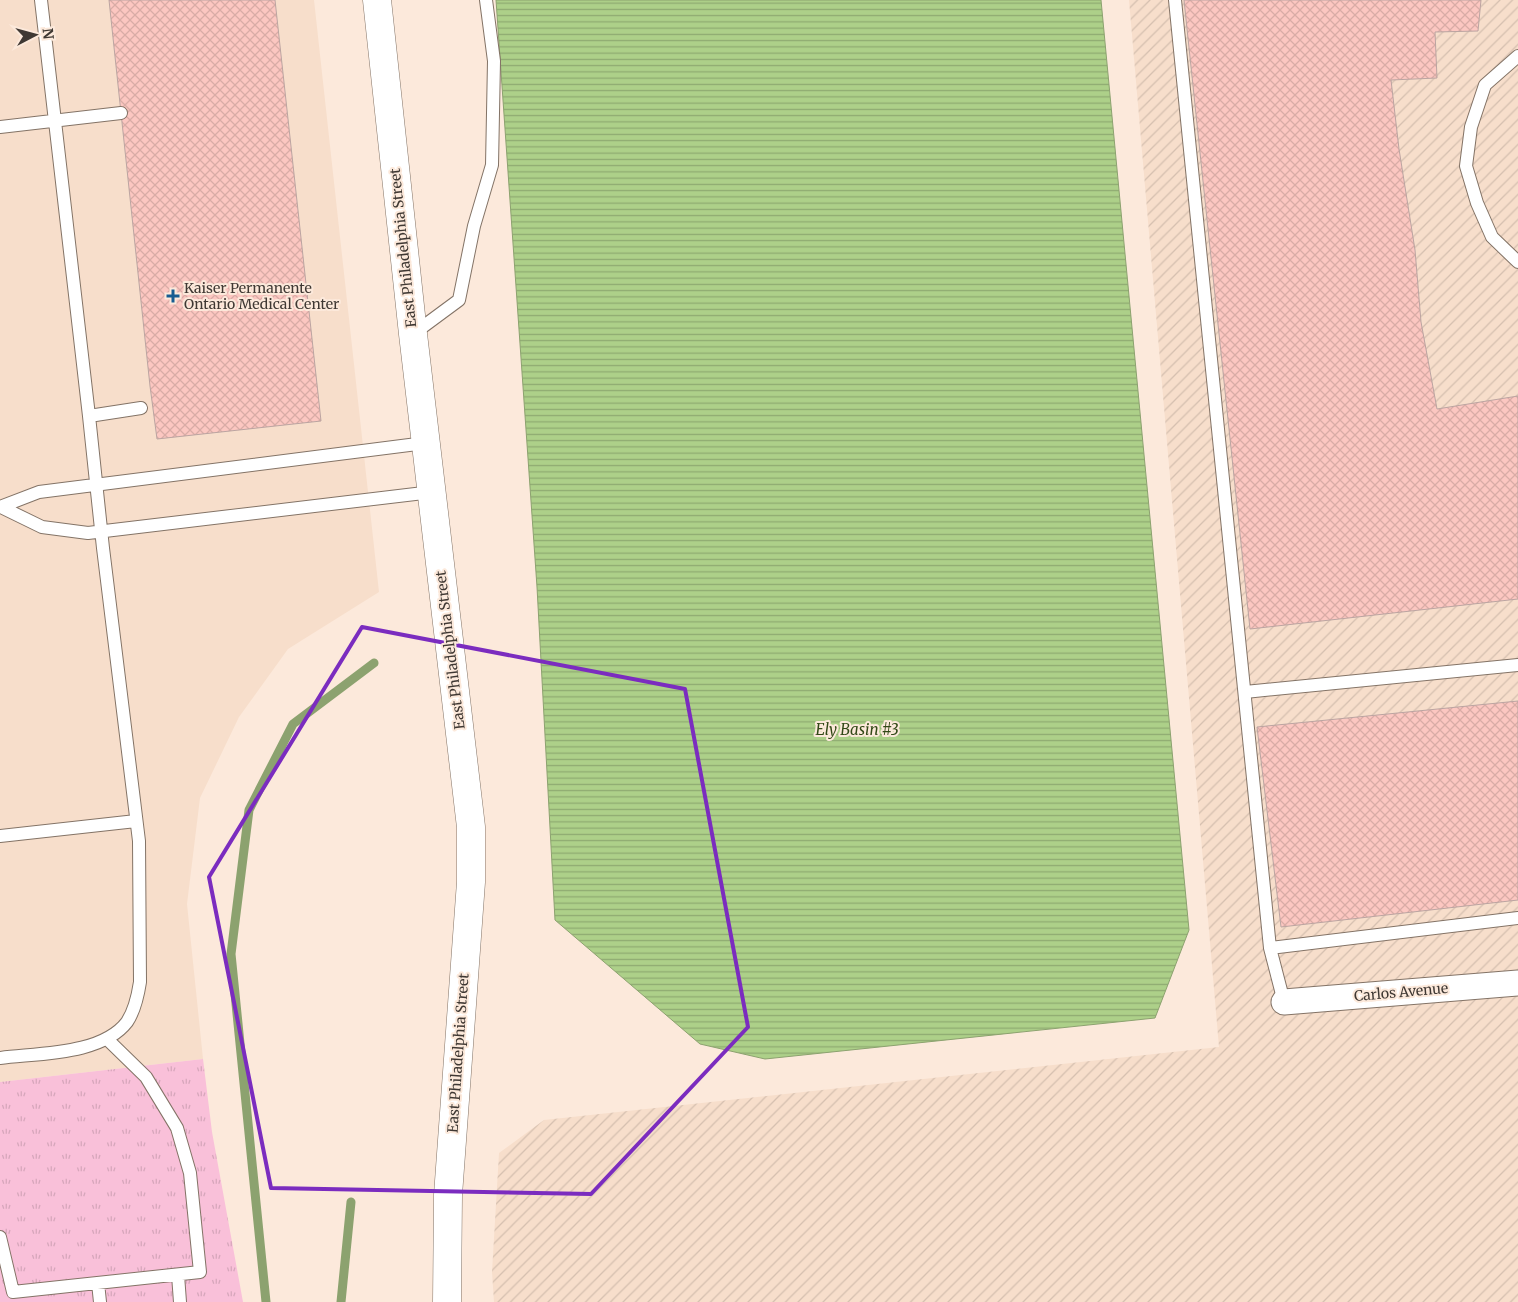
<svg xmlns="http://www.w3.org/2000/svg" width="1518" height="1302" font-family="Merriweather,serif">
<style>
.built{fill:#f7decb}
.industrial{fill:url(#industrial-furrows)}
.grass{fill:url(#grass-tufts)}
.water{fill:url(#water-rules);stroke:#8ca26f}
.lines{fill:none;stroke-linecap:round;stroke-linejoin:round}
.stream{stroke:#8ca26f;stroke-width:9}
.building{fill:url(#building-cross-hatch);stroke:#bba4a1}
.service-casing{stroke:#837366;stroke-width:14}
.minor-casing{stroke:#837366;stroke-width:27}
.tertiary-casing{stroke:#837366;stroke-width:29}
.service{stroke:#fff;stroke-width:12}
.minor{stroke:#fff;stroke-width:25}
.tertiary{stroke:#fff;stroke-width:28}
.marked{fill:none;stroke:#7b2cbf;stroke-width:4;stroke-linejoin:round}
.poi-dot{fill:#175c91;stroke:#fce9db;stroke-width:2}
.labels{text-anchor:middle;stroke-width:4;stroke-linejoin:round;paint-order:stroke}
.street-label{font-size:14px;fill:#3f3833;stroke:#fce9db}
.poi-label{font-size:14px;fill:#3f3833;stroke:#fce9db;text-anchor:start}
.water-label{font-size:15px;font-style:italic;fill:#334917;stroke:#fce9db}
</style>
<defs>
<pattern id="industrial-furrows" width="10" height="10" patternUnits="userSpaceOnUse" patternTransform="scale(1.25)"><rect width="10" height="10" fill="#f7decb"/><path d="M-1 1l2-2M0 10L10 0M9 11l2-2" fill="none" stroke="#d5bfaf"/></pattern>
<pattern id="grass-tufts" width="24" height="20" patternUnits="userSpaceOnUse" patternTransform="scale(1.25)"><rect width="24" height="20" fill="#f9c0d9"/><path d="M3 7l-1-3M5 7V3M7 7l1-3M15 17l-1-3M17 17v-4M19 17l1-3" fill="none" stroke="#d6a6bb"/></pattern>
<pattern id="water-rules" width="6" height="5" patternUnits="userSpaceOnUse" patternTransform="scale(1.25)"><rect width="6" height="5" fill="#add089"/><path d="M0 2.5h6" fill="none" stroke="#8eaa71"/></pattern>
<pattern id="building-cross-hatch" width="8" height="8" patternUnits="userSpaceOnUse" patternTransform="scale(1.25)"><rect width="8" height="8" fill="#fcc7c1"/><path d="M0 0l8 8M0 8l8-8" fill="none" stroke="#d9aca6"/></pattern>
</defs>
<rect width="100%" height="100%" fill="#fce9db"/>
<path class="built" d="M0,0h314l65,592 -91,57 -49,68 -39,81 -13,106 16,155 -203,23z"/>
<path class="industrial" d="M1129,0h389v1302h-1024l-2,-30 7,-119 45,-33 675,-73z"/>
<path class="grass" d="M203,1059l9,73 31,170h-243v-220z"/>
<path class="water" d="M496,0h605l88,930 -34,88 -390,41 -65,-15 -145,-124 -18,-333z"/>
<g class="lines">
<path class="stream" d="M266,1302l-35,-348 18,-144 44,-86 81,-61
M341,1302l10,-100"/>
</g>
<path class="building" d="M109,0h166l46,421 -164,18 -7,-53z
M1184,0h297l-3,31 -43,1 2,46 -46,2 8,69 16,101 6,72 16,87 81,-13v203l-268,30z
M1518,701v199l-237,27 -24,-200z"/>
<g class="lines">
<defs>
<path id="service" d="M1175,0l95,948 14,54
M1518,56l-33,29 -14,42 -5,39 11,37 15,34 26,25
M0,127l121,-14
M413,334l46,-34 15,-74 18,-61 2,-104 -8,-61
M89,416l52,-8
M0,507l39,-15 386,-49
M1,507l41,20 46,6 344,-41
M1245,692l273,-27
M0,836l136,-15
M1270,948l248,-30
M0,1058c38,-5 102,-3 127,-36 8,-12 11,-27 13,-40l-1,-141 -36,-293 -14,-132 -48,-416
M0,1237l13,55 187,-20 -10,-99 -13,-45 -31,-51 -39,-38
M178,1275l2,27
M98,1283l2,19"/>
<path id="minor" d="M1284,1002l234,-19"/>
<path id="tertiary" d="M377,0l36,334 58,493v55l-23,313 -1,107"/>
</defs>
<use href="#service" class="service-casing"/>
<use href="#minor" class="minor-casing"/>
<use href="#tertiary" class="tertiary-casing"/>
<use href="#service" class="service"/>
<use href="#minor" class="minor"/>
<use href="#tertiary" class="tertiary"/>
</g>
<path class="marked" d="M362,627l323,62 63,338 -157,167 -320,-6 -62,-311z"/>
<path class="poi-dot" d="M170.5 288.5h5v5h5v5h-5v5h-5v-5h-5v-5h5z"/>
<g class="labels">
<g class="street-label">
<text transform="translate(403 248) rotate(-96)" y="5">East Philadelphia Street</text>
<text transform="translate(450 650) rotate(-97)" y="5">East Philadelphia Street</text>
<text transform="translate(1401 992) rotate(-5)" y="5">Carlos Avenue</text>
<text transform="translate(458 1053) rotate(-86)" y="5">East Philadelphia Street</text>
</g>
<g class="poi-label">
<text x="184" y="293">Kaiser Permanente<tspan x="184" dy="16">Ontario Medical Center</tspan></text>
</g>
<g class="water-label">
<text x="857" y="735">Ely Basin #3</text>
</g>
</g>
<g transform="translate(35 35) rotate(84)" stroke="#fce9db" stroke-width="4" paint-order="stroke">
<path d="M0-4L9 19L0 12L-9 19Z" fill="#3f3833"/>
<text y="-8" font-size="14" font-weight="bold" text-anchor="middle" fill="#3f3833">N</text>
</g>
</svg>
